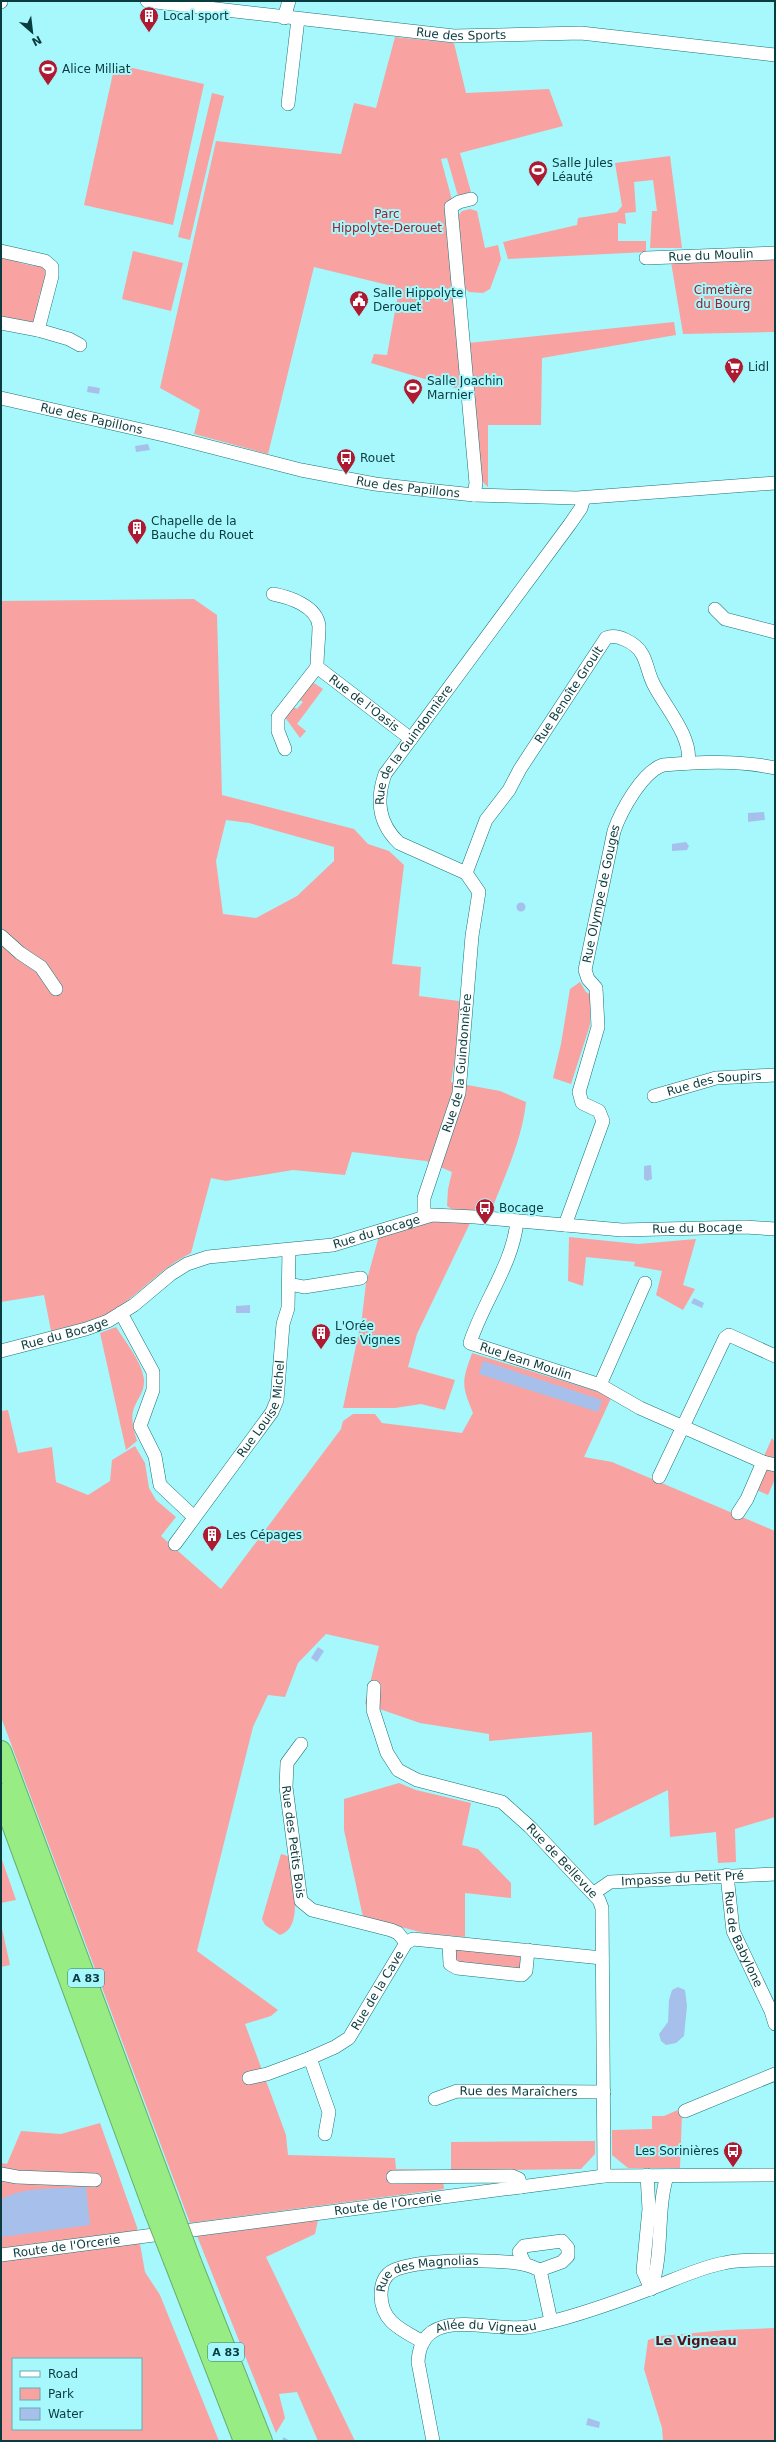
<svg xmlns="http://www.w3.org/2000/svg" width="776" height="2442" font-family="'DejaVu Sans',sans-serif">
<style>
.green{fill:#f8a3a2;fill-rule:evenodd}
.water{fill:#a6c0eb}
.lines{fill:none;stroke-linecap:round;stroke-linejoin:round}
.stream{stroke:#a6c0eb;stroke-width:3}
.minor-casing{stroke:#197377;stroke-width:14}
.highway-casing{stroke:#66af6b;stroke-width:22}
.minor{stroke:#fff;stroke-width:13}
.highway{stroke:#97ed83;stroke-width:20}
.highway-bridge-casing{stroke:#66af6b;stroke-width:22;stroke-linecap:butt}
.highway-bridge{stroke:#97ed83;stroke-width:20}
.labels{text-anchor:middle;stroke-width:4;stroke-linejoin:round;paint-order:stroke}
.shield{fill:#a6f8fc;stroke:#397477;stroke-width:1}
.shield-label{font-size:11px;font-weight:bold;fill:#0a3b3e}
.poi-label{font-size:12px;fill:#0a3b3e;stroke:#a6f8fc;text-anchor:start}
.street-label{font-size:12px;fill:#0a3b3e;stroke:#a6f8fc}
.park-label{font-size:12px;fill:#9a1f2f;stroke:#a6f8fc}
.neighbourhood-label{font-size:13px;font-weight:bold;fill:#571119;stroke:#a6f8fc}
</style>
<rect width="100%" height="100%" fill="#a6f8fc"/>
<path class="green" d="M395,37l59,6 12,50 83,-4 14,37 -103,27 11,39 -13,4 -11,-38 -6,1 11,41 -6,2 16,188 -91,-27 3,-9 13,1 11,-60 -7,-3 1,-6 -78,-19 -46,187 -74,-20 6,-24 -40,-22 56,-247 125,13 13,-51 22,5z
M115,64l89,20 -31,141 -89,-20z
M212,93l12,3 -34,144 -12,-3z
M670,156l12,92h-32l2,-37h5l-4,-31 -19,2 2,30 -11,1 1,11 -8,-1v18h28v11l-138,7 -5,-17 74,-17 1,-7 39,-6 5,-6 -7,-43z
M470,209l7,2 8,37 13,-3 3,14 -11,30 -7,4 -14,-1 -5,-5 -6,-71 4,-5z
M133,251l50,12 -12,48 -49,-12z
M1,255l17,3 2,5 14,3 4,-3 8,3 -1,25 -5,2 -3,14 3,5 -6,13 -33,-9z
M775,260v72l-92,2 -12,-72z
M674,322l2,13 -134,23 -1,67h-53v62l-7,-7 -13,-137z
M194,599l23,16 5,180 132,34 14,15 21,7 15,14 -12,99 29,3 -2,29 40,5v34l-8,47 49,9 26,11c-4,39 -22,75 -36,112l-32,-1 -11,-7 1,-17 4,-17 -26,-11 -74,-9 -7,23 -52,-5 -67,11 -15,-3 -20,75c-33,16 -55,46 -87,63 -15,8 -36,10 -53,15l-7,-36 -43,7v-701zM226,820l23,3 85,24v14l-37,35 -41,22 -33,-4 -7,-53z
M311,681l12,8 -26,35 9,7 -6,7 -16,-22 8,-10 5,3 6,-7 -5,-3z
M580,982l6,10 7,4 -3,1v28l-19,59 -18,-6 8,-34 9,-55z
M429,1220l42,1 -54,113 -9,33 47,13 -10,30 -24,-6 -26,4h-52l19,-91 4,-34 13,-47z
M569,1237l69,7 58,-5 -13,46 12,4 -12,21 -27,-15 6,-24 -28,-5 1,-4 -49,-5 -3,29 -15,-5z
M116,1327c10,16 25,33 28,52 1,12 -6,19 -10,29 -4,11 0,23 3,33l-11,9 -26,-117z
M472,1353l140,43 -28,61 28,5 163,69v286l-40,12 1,33 -18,1 -2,-31 -46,5 -2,-47 -74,36 -2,-94 -103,9v-7l-69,-11 -55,-19 14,-58 -53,-12 -28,29 -13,34 -17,-2 -15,32 -56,224 81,59 -7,6 -26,8 41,111 2,20 107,3 1,11 46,1 2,19 -254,34 -189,-506v-306l7,-1 10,43 34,-6 4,35 32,13 22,-14 2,-21 23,-14 10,17 4,25 7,12 20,17 -15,19 60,53 120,-160 2,-8 10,-7h22l7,9 80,10 11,-20c-12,-29 -11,-31 -1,-60z
M772,1438l3,4v16l-11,-2z
M765,1466l10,3v10l-7,16 -13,-6z
M399,1783l17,7 55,13 -9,42 16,4 33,34v15l-46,-5v44l-41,-4 -61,-16 -19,-87v-31z
M281,1854l7,2c3,20 18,71 -8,79l-15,-10 -3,-6z
M1,1857l15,43 -15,3z
M1,1924l9,41 -9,2z
M456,1949l64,7v13l-64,-6z
M680,2109l2,6 -2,53h-52l-16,-13v-25l40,-1v-13h12z
M100,2123l37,104 8,45 15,23 59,146h-218v-278l6,1 14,-33 40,3zM13,2359h128v70h-128z
M595,2141v13l-14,15 -130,2v-29z
M318,2220l-3,14 -49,23 89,184h-37l-21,-49 -18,2 6,24 -9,15 -79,-197z
M775,2328v113h-112l-1,-13 -18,-59 4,-29 13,-4 65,-6z"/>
<path class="water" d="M88,386l12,2 -1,6 -12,-2z
M148,444l2,6 -14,2 -1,-6z
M764,812l1,8 -17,2v-9z
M686,842l3,4 -2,4 -15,1v-7z
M516.5 907a4.5 4.5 0 1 1 9 0a4.5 4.5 0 1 1-9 0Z
M651,1165l1,14 -5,2 -3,-2v-13z
M694,1298l10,5 -2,5 -11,-5z
M250,1305v8h-14v-7z
M483,1361l119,39 -4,12 -119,-38z
M318,1647l6,4 -7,11 -6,-4z
M678,1987l7,3 2,16 -3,30 -8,7 -10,2 -5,-4 -2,-7 9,-12 1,-22 3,-10z
M86,2187l4,38 -89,12v-37c19,-14 61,-11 85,-13z
M588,2418l12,4 -1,6 -13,-3z"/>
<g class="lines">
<path class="stream" d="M284,2439l3,2"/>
<defs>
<g id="minor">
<path id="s1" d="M147,1l307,35 127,-3 194,22"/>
<path d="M1,2v-1"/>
<path d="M284,18l5,-17"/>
<path d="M288,104l10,-85"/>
<path d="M471,199l-12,3 -8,5 25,276 -2,12"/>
<path d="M1,251l44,10 7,6v9l-14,54 -37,-7"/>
<path id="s2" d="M646,258l129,-5"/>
<path d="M38,330l31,9 11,6"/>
<path id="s3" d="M1,398l167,38 133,34 74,14 52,6 47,5 103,3 198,-15"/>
<path id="s4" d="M273,594c16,3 44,12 46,32 0,13 -2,27 -2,41l94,72"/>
<path d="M715,609l10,10 50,13"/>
<path d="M285,749l-7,-18v-14l39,-50"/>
<path id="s5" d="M466,873l20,-53 23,-30 11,-21 86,-131c11,-5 30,5 36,16 5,8 6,19 11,29 11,23 40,54 35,80"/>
<path d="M1,936l19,17 21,14 15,22"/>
<path id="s6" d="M654,1096l62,-18 59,-3"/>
<path id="s7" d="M424,1216v-18l35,-105 13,-157 7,-44 -13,-19 -67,-30c-21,-20 -23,-43 -14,-69l185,-250 11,-16 3,-10"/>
<path id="s8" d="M517,1221c-4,43 -34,81 -47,122l130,42 45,-102"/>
<path id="s9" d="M565,1225l38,-104 -4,-10 -17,-8 -3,-11 19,-65 -2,-39 -8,-9 -3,-9 29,-139c7,-20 28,-59 49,-66 38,-3 74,-5 112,3"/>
<path d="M289,1284l15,3 57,-9"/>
<path d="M121,1313l32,59v18l-13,36 15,30 5,29 34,32"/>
<path id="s10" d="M1,1351l85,-22 22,-8 26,-16 37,-31 16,-10 21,-7 125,-12 99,-30 43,2 147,13 123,-3 30,2"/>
<path d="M600,1385l40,23 123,54 12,3"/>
<path d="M659,1477l66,-139 4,-3 46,21"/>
<path d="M738,1513l9,-14 16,-37"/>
<path id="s11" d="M175,1544l97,-132 5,-12 6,-76 5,-16 1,-58"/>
<path id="s12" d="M374,1687l-1,23 14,43 11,17 19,10 85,22 28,25 69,73 3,8 2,268"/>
<path id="s13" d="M301,1744l-14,19 -1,24 15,114 11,9 79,20 7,3 8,10"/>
<path id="s14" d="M727,1875l6,56 38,80 4,13"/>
<path id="s15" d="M594,1893l16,-11 165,-8"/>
<path d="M449,1943l1,21 7,4 65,7 4,-4 2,-21"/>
<path d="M249,2078l18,-4 43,-16"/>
<path id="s16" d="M435,2099l22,-8 147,1"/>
<path d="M685,2111l90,-37"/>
<path id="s17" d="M325,2134l4,-22 -19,-54 25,-11 14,-9 57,-95 7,-4 189,19"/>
<path d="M1,2174l16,3 78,3"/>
<path d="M647,2175l2,34 -6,62 8,18"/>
<path d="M393,2177l119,-1 7,3 2,8"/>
<path id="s18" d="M1,2255l603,-79 171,-1"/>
<path d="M525,2264l-6,-12 5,-6 38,-5 6,7v8l-6,6 -22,8"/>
<path d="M651,2289c13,-37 5,-77 16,-113"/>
<path id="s19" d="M423,2342c-21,-12 -42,-20 -42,-47 0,-12 4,-22 16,-26 27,-10 106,-11 133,-3l10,4 11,51"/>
<path id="s20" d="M433,2441l-15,-79c3,-59 73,-29 110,-35 41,-8 83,-23 122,-38 24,-9 48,-21 74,-26 16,-4 34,-3 51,-3"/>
</g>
<path id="highway" d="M1,1751l169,454
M1,1794l153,416
M174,2261l70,180
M191,2262l71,179"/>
</defs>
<use href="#minor" class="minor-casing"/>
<use href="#highway" class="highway-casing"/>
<use href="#minor" class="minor"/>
<use href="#highway" class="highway"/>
<defs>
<path id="highway-bridge" d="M170,2205l21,57
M154,2210l20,51"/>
</defs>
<use href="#highway-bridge" class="highway-bridge-casing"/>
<use href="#highway-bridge" class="highway-bridge"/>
</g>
<defs>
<symbol id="building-pin" viewBox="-11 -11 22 30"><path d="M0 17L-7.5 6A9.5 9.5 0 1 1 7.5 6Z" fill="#ae1a32" stroke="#a6f8fc"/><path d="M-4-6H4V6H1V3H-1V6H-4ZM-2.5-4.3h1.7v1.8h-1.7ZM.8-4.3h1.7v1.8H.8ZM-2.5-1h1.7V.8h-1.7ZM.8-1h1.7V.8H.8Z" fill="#fff"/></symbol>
<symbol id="stadium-pin" viewBox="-11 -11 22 30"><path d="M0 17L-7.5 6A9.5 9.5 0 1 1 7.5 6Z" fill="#ae1a32" stroke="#a6f8fc"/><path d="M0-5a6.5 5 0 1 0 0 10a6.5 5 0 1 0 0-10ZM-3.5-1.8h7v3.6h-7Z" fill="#fff"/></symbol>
<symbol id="civic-pin" viewBox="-11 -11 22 30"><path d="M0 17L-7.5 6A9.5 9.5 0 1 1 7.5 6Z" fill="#ae1a32" stroke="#a6f8fc"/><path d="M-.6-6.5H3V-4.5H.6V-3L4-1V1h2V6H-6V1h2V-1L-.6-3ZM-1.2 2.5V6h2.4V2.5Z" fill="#fff"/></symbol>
<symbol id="supermarket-pin" viewBox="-11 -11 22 30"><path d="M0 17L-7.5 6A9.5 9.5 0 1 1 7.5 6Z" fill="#ae1a32" stroke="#a6f8fc"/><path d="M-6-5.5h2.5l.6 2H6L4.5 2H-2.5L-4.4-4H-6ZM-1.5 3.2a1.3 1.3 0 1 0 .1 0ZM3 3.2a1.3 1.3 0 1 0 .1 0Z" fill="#fff"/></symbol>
<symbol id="bus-pin" viewBox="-11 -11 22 30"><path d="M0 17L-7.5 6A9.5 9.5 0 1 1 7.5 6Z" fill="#ae1a32" stroke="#a6f8fc"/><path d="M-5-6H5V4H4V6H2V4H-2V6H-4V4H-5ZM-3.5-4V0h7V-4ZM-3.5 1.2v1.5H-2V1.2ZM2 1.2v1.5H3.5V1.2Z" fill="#fff"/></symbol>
</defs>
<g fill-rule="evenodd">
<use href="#building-pin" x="138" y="5" width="22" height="30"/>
<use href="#stadium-pin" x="37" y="58" width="22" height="30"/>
<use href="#stadium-pin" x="527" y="159" width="22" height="30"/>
<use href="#civic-pin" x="348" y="289" width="22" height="30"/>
<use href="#supermarket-pin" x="723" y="356" width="22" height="30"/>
<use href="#stadium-pin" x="402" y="377" width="22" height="30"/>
<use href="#bus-pin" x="335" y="447" width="22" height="30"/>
<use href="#building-pin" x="126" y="517" width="22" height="30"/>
<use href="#bus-pin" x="474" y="1197" width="22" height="30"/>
<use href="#building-pin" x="310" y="1322" width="22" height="30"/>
<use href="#building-pin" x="201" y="1524" width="22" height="30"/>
<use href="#bus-pin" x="722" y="2140" width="22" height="30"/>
</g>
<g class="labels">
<g class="shield">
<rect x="68" y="1969" width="36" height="18" rx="3"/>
<rect x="208" y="2343" width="36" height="18" rx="3"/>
</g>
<g class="shield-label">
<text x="86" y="1982">A 83</text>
<text x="226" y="2356">A 83</text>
</g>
<g class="poi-label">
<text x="163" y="20">Local sport</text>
<text x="62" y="73">Alice Milliat</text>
<text x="552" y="167">Salle Jules<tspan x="552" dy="14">Léauté</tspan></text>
<text x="373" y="297">Salle Hippolyte<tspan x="373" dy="14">Derouet</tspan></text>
<text x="748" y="371">Lidl</text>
<text x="427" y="385">Salle Joachin<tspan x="427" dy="14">Marnier</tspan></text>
<text x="360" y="462">Rouet</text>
<text x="151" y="525">Chapelle de la<tspan x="151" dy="14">Bauche du Rouet</tspan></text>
<text x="499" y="1212">Bocage</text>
<text x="335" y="1330">L'Orée<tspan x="335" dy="14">des Vignes</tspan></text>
<text x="226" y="1539">Les Cépages</text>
<text x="719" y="2155" text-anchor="end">Les Sorinières</text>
</g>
<g class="street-label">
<text dy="4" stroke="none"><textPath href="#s1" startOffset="316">Rue des Sports</textPath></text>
<text dy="4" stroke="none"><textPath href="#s2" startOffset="65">Rue du Moulin</textPath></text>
<text dy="4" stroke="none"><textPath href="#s3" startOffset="93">Rue des Papillons</textPath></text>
<text dy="4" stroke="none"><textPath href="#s3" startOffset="417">Rue des Papillons</textPath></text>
<text dy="4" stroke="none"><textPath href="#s5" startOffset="207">Rue Benoîte Groult</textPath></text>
<text dy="4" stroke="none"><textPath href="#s4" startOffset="160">Rue de l'Oasis</textPath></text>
<text dy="4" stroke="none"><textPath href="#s7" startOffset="541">Rue de la Guindonnière</textPath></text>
<text dy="4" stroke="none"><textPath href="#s9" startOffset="358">Rue Olympe de Gouges</textPath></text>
<text dy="4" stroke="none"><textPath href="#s7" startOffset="158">Rue de la Guindonnière</textPath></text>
<text dy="4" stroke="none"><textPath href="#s6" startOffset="62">Rue des Soupirs</textPath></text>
<text dy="4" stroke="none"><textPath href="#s10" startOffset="726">Rue du Bocage</textPath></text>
<text dy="4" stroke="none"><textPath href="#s10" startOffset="402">Rue du Bocage</textPath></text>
<text dy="4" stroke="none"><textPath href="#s10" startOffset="66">Rue du Bocage</textPath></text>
<text dy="4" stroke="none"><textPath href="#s8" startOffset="190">Rue Jean Moulin</textPath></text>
<text dy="4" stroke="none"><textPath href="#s11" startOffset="163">Rue Louise Michel</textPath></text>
<text dy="4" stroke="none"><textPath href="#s13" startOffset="103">Rue des Petits Bois</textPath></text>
<text dy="4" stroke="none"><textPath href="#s12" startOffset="282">Rue de Bellevue</textPath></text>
<text dy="4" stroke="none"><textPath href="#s15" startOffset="92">Impasse du Petit Pré</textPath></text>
<text dy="4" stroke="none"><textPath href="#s14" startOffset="67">Rue de Babylone</textPath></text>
<text dy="4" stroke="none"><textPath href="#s17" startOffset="179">Rue de la Cave</textPath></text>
<text dy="4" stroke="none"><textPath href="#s16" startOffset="85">Rue des Maraîchers</textPath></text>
<text dy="4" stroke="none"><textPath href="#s18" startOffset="390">Route de l'Orcerie</textPath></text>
<text dy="4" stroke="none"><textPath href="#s18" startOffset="66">Route de l'Orcerie</textPath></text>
<text dy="4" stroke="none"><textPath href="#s19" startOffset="126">Rue des Magnolias</textPath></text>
<text dy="4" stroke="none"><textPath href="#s20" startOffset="170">Allée du Vigneau</textPath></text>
</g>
<g class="park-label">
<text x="387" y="218">Parc<tspan x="387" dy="14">Hippolyte-Derouet</tspan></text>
<text x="723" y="294">Cimetière<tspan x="723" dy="14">du Bourg</tspan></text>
</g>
<g class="neighbourhood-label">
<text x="696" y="2345">Le Vigneau</text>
</g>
</g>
<rect width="776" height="2442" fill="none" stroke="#0a3b3e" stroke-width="4"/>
<rect x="12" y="2358" width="130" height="72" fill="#a6f8fc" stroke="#68acb0"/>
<rect x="20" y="2371" width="20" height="6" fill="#ffffff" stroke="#68acb0"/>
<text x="48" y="2378" font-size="12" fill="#0a3b3e">Road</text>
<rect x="20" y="2388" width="20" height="12" fill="#f8a3a2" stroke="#68acb0"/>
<text x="48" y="2398" font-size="12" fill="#0a3b3e">Park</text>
<rect x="20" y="2408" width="20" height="12" fill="#a6c0eb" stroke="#68acb0"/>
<text x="48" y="2418" font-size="12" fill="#0a3b3e">Water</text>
<g transform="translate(32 32) rotate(152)" stroke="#a6f8fc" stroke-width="3" paint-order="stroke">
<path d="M0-3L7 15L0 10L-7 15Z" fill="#0a3b3e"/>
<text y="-6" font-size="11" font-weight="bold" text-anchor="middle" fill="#0a3b3e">N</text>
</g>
</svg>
